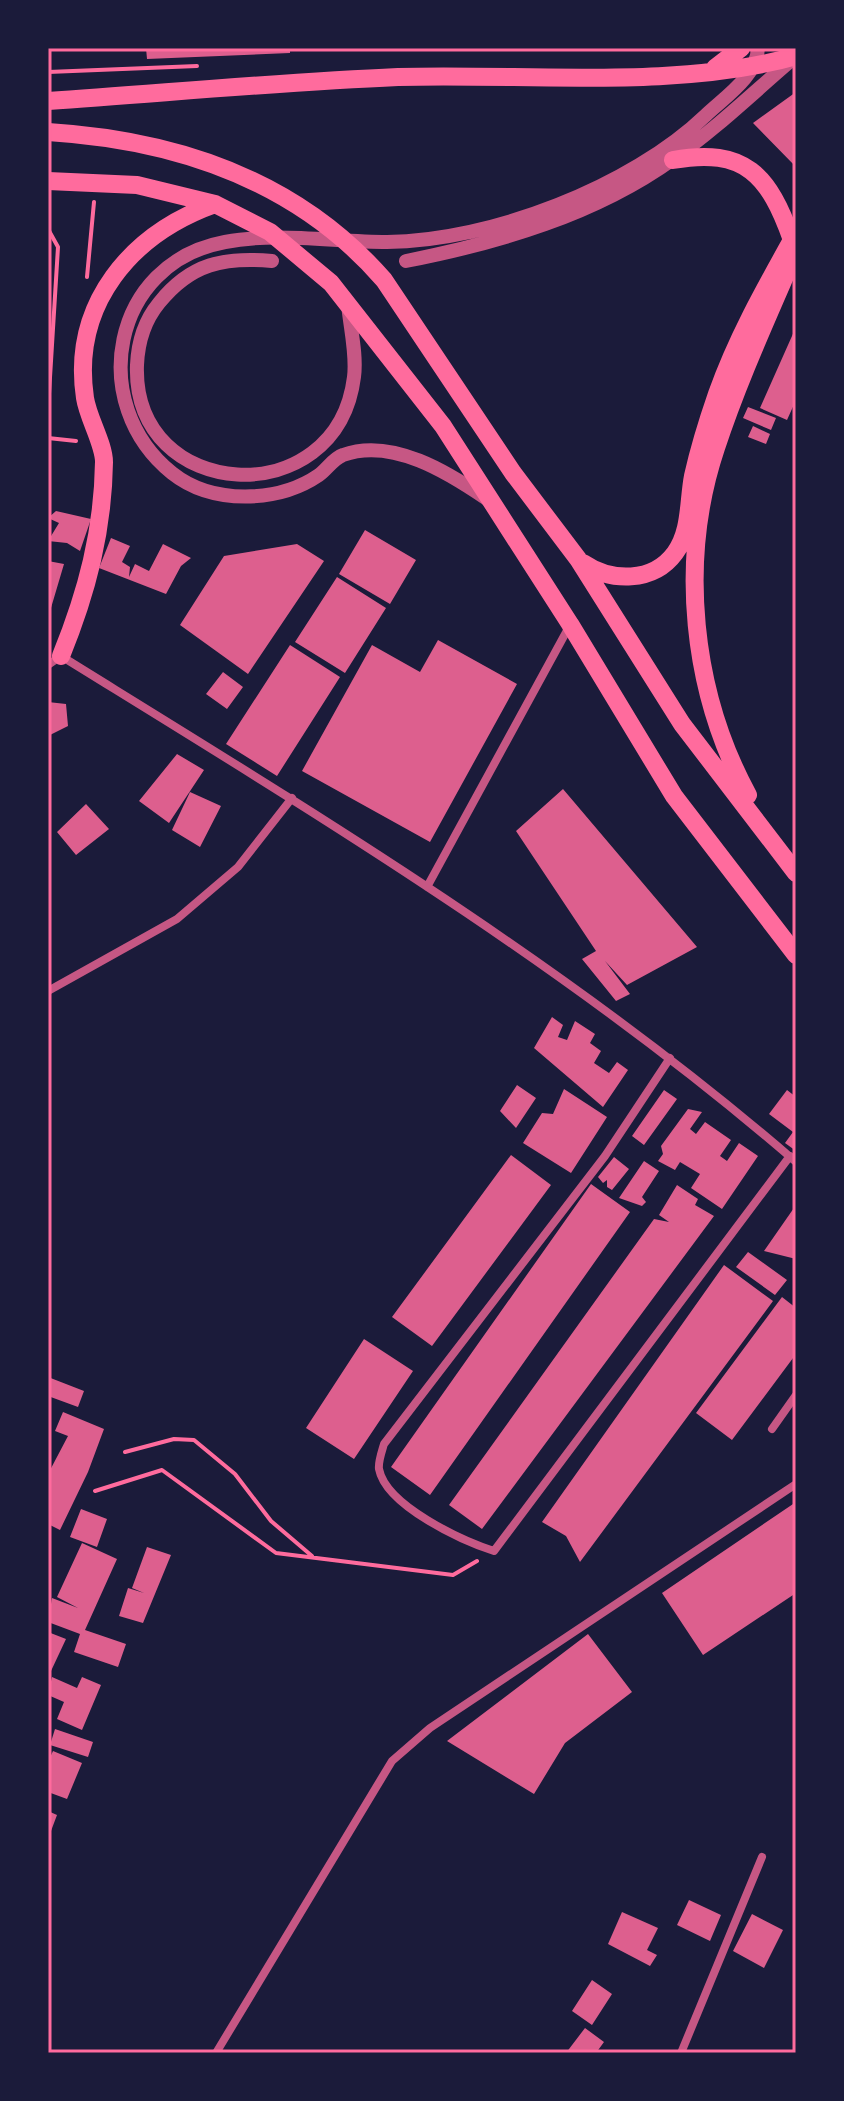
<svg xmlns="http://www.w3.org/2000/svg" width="844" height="2101" font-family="Karla,sans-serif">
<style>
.building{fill:#dd5f8e}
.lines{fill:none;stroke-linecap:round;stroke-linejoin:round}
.path{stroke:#ff6b9d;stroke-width:4}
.minor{stroke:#c65784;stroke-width:8}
.tertiary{stroke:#c65784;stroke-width:14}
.trunk{stroke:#ff6b9d;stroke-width:18}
.neatline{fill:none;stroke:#ff6b9d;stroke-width:3}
</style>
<rect width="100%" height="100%" fill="#1b1b3a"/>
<path class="building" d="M146,48h144v5l-143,6z
M796,92v75l-43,-44z
M796,327v73l-9,20 -27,-12z
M748,407l28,11 -5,12 -28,-12z
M753,426l17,8 -4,10 -18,-7z
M56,511l35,8 -11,32 -13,-8 -19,-2 11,-18 -11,-5z
M365,530l51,30 -26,44 -51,-30z
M111,538l19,8 -8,16 8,5 -1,10 6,-13 14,7 14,-27 28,14 -10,8 -15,28 -67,-26z
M297,544l27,17 -76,113 -68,-49 44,-69z
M48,561l16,3 -16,54z
M337,577l49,31 -41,65 -50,-31z
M438,640l79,44 -87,158 -128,-71 70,-126 48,27z
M290,645l50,32 -63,99 -51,-32z
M223,672l20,15 -16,22 -21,-15z
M48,702l18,2 2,22 -20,10z
M177,754l27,16 -35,53 -30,-22z
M563,789l134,158 -70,38 -22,-24 25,33 -14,7 -34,-42 14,-8 -80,-120z
M190,792l31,14 -21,41 -28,-17z
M86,804l23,25 -33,26 -19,-23z
M552,1017l11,8 -5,12 9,3 8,-19 20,13 -5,9 11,8 -7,12 15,10 8,-11 11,8 -25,37 -69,-59z
M517,1085l19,13 -20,30 -16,-17z
M564,1089l43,28 -36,56 -48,-30 19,-30 11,1z
M664,1090l13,9 -33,46 -12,-9z
M787,1090l9,7v54l-11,-8 8,-11 -24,-18z
M688,1109l14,3 -12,17 6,5 9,-12 26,18 -11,16 7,5 12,-18 19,13 -36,53 -31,-21 9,-14 -20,-12 -5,8 -17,-9 5,-7 -2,-8z
M511,1155l40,30 -119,161 -40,-29z
M614,1157l15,12 -17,21 -5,-3v-7l-4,3 -5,-6z
M644,1161l15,10 -17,26 4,5 -4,4 -23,-8z
M591,1184l39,28 -200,283 -39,-28z
M677,1185l21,14 -3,6 19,11 -232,313 -33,-24 205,-286 15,3 -10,-7z
M796,1205v54l-32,-8z
M748,1252l39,28 -12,15 -39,-28z
M724,1265l49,36 -193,261 -14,-26 -24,-14z
M782,1297l14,11v46l-64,86 -36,-27z
M364,1339l49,32 -59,88 -48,-31z
M48,1377l36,14 -6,16 -30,-11z
M63,1412l41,17 -16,43 -28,58 -12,-6v-50l20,-38 -13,-5z
M796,1502v91l-93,62 -41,-62z
M81,1509l26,10 -10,28 -27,-10z
M82,1543l35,16 -32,71 41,14 -8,23 -44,-15 6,-18 -32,-12 4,-24 26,10 -21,-11z
M147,1547l24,8 -28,68 -24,-7 9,-28 16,5 -12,-5z
M48,1632l18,7 -15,32 -3,-1z
M588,1634l44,58 -67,51 -31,51 -87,-53z
M52,1677l25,11 5,-11 19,8 -19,45 -25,-11 7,-17 -16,-7z
M55,1729l38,13 -5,15 -38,-12z
M53,1751l29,12 -15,36 -19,-7v-30z
M48,1811l9,4 -9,24z
M689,1900l32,15 -11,26 -33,-16z
M622,1912l36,16 -11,22 10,5 -7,11 -42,-22z
M752,1914l31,16 -19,38 -31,-17z
M592,1980l20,14 -20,31 -20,-14z
M585,2028l19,14 -8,11h-30z"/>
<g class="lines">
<path class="path" d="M48,72l149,-6
M48,229l10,18 -10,163
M87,277l7,-75
M48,438l28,3
M125,1452l49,-13 20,1 41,34 36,47 41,35
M95,1491l67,-21 114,83 177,22 24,-14"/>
<path class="minor" d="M48,665l13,-9c252,156 510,311 735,506
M427,887l143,-262
M48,991l129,-72 61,-52 54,-69
M670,1058l-65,98 -221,288c-2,7 -6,18 -5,25 7,37 84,72 115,82l296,-395
M772,1429l24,-34
M216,2053l176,-292 38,-33 366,-244
M681,2053l81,-196"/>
<path class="tertiary" d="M272,261c-48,-4 -81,2 -113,42 -14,17 -21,39 -22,62 -5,138 200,150 217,12 3,-23 -4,-50 -6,-73
M406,261c92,-18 189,-46 267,-102 43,-30 82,-68 122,-102
M487,499c-38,-26 -95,-62 -144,-44 -9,3 -16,14 -24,20 -41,28 -107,30 -147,-2 -86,-69 -61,-210 53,-231 51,-10 109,0 162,0 104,-1 244,-55 319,-127 19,-18 51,-39 52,-67"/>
<path class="trunk" d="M715,68l26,-20
M48,101c117,-8 234,-19 350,-24 126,-4 279,13 398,-21
M48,132c129,8 250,49 336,148l129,193 65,86 104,165 114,149
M48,181l89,4 78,19 55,28 61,51 112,143 127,198 104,172 122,159
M583,563c28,19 70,20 92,-10 16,-22 13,-51 18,-77 6,-27 15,-56 24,-82 19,-54 47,-104 75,-154 -23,-65 -47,-93 -119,-80
M61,656c26,-64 42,-125 43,-194 0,-18 -16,-44 -19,-64 -14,-94 46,-164 130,-194
M748,795c-56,-103 -70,-234 -32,-347 22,-67 52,-132 80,-197"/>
</g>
<rect width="844" height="2101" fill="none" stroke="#1b1b3a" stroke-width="100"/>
<rect x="50" y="50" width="744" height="2001" class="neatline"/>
</svg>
